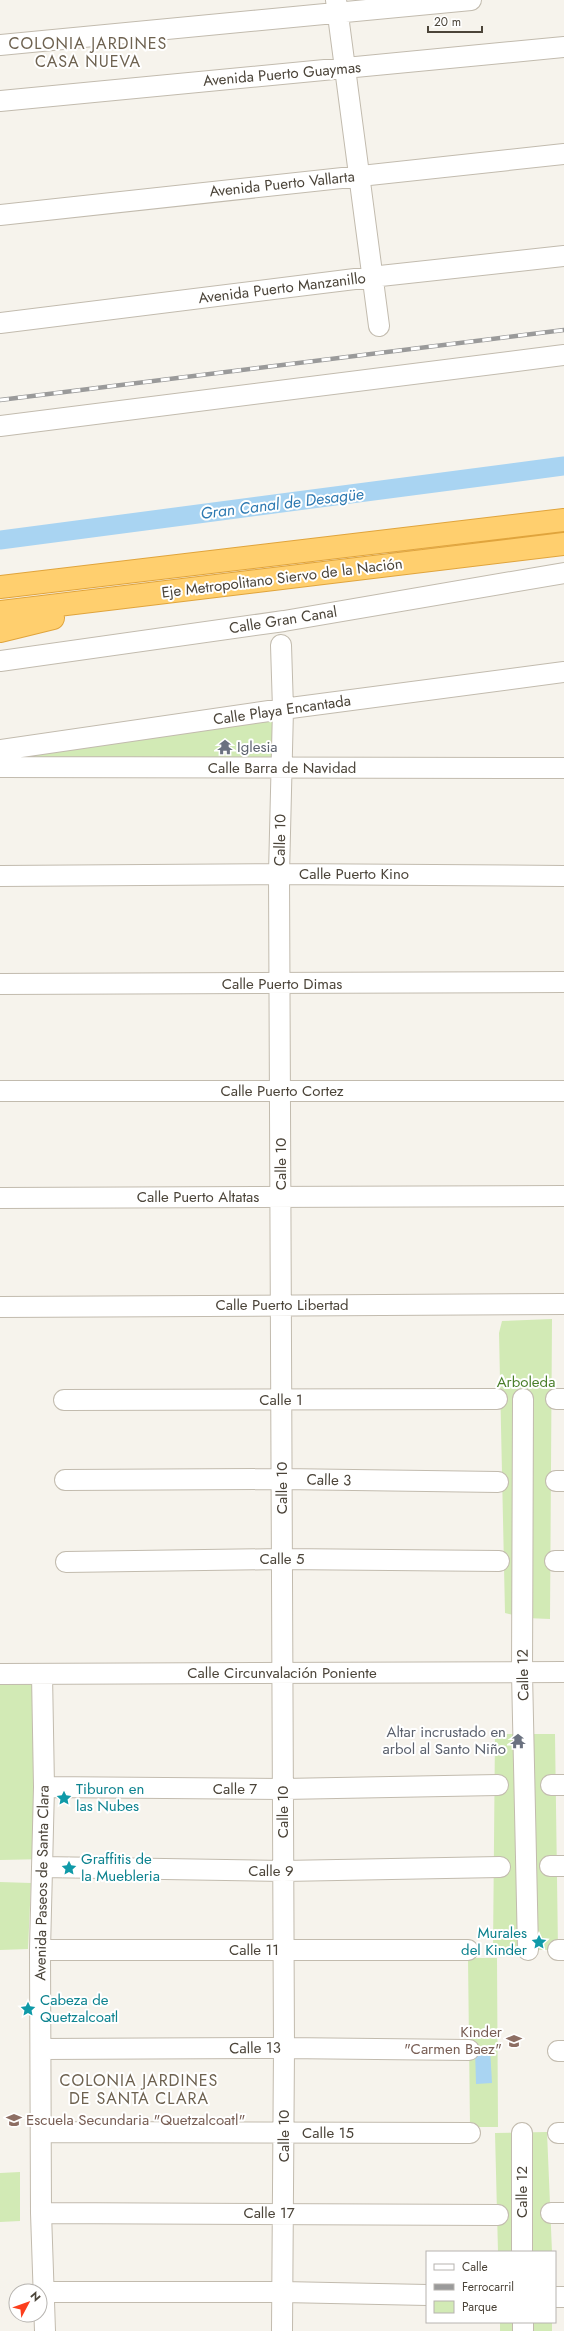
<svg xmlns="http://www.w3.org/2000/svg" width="564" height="2331" font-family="Jost,sans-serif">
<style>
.green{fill:#d2eab5}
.water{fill:#a9d4f2}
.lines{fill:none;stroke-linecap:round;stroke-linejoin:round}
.canal{stroke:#a9d4f2;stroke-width:19}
.minor-casing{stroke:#c2bbae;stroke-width:22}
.highway-casing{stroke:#e0a43c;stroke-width:24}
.minor{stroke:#fff;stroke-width:20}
.highway{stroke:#ffcf6e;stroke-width:22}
.rail-casing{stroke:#9a9a9a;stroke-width:4.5}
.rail{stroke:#fff;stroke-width:3;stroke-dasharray:9;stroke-linecap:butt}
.labels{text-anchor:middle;stroke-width:4;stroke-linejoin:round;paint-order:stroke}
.street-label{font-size:15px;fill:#4b4439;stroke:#fff}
.worship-label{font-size:15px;fill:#5b616d;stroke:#fff;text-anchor:start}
.park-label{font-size:15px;fill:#4a7f2a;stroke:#fff}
.culture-label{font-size:15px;fill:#0d838f;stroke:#fff;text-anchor:start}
.education-label{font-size:15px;fill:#785e54;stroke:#fff;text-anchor:end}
.neighbourhood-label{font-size:16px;letter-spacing:1px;fill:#6e6250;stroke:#fff}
.water-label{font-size:16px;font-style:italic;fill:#2e7ab2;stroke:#fff}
</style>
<rect width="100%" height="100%" fill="#f6f3ec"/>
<path class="green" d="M280,714l-2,49 -263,1 -1,-11z
M552,1319l-2,300 -24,-1 -21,-5 -6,-280 3,-12z
M0,1681h47l-1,178 -46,1z
M495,1734h60l3,216h-65z
M0,1882l31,1 -3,66 -28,1z
M468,1958h29l1,169h-28z
M547,2132l5,120h-54l-3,-119z
M20,2172v49l-20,1v-49z
M500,2322h52v9h-52z"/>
<path class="water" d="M490,2048l2,35 -16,1 -1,-35z"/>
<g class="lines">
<path class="canal" d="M0,540l564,-74"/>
<defs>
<path id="minor" d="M336,0l43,326
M0,45l471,-45
M0,101l564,-54
M0,215l564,-61
M0,323l371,-46 193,-21
M0,426l564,-71
M281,645l2,64 -4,165 5,1174 -2,283
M0,661l284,-40 280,-48
M0,750l283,-41 281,-37
M0,767l564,1
M0,876l279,-2 285,2
M0,984l564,-2
M0,1091h564
M0,1198l564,-2
M0,1307l564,-3
M523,1399l-1,274 6,277
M556,1399h8
M64,1400l433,-1
M65,1480l217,-1 216,3
M556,1481h8
M555,1561h9
M66,1562l216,-3 217,2
M0,1674l564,-2
M42,1674l2,113 -4,163 1,263 4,118
M551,1785h13
M44,1787l239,2 215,-4
M550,1866h14
M42,1867l241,4 217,-4
M40,1950h428
M558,1950h6
M41,2049l243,-1 185,2
M558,2051h6
M42,2132l428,1
M522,2133v119
M558,2133h6
M41,2213l457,2
M551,2213h13
M44,2292h239l144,3
M555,2297h9
M523,2322v9"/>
<path id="highway" d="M0,587l564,-67
M0,612l564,-68
M0,631l53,-13"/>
</defs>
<use href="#minor" class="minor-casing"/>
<use href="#highway" class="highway-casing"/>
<use href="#minor" class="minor"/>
<use href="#highway" class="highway"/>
<defs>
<path id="rail" d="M0,400l564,-70"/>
</defs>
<use href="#rail" class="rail-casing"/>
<use href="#rail" class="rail"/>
</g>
<defs>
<symbol id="temple-bare" viewBox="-9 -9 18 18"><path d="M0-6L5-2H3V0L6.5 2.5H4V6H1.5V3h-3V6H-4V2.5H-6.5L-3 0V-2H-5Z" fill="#6b7280" stroke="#fff" stroke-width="2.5" paint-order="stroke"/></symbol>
<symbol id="sight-bare" viewBox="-9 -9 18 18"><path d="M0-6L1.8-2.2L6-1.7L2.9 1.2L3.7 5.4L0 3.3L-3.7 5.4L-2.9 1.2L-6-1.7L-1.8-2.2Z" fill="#0f9aa8" stroke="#fff" stroke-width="2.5" paint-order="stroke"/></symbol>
<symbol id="school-bare" viewBox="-9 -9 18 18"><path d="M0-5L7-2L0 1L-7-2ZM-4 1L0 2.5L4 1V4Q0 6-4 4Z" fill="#8d6e63" stroke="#fff" stroke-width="2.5" paint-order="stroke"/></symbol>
</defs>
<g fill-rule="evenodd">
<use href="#temple-bare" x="214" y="736" width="22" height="22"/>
<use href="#temple-bare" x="507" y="1730" width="22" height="22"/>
<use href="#sight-bare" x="53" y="1787" width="22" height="22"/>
<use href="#sight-bare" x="58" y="1857" width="22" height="22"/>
<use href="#sight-bare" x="528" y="1931" width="22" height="22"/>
<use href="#sight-bare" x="17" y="1998" width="22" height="22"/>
<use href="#school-bare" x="503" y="2030" width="22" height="22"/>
<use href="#school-bare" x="3" y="2109" width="22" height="22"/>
</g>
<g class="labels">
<g class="street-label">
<text transform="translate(282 74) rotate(-5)" y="5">Avenida Puerto Guaymas</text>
<text transform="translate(282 184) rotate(-6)" y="5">Avenida Puerto Vallarta</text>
<text transform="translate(282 288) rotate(-7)" y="5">Avenida Puerto Manzanillo</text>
<text transform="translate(282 578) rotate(-7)" y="5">Eje Metropolitano Siervo de la Nación</text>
<text transform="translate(283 620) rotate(-9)" y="5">Calle Gran Canal</text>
<text transform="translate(282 710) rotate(-8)" y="5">Calle Playa Encantada</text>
<text x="282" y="773">Calle Barra de Navidad</text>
<text transform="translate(280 840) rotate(-89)" y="5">Calle 10</text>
<text x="354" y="879">Calle Puerto Kino</text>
<text x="282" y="989">Calle Puerto Dimas</text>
<text x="282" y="1096">Calle Puerto Cortez</text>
<text transform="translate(281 1164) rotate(-90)" y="5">Calle 10</text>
<text x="198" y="1202">Calle Puerto Altatas</text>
<text x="282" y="1310">Calle Puerto Libertad</text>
<text x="281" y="1405">Calle 1</text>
<text transform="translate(329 1480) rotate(1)" y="5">Calle 3</text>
<text transform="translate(282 1488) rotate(-90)" y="5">Calle 10</text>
<text x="282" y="1564">Calle 5</text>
<text x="282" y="1678">Calle Circunvalación Poniente</text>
<text transform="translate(523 1675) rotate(-91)" y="5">Calle 12</text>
<text x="235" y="1794">Calle 7</text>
<text transform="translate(283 1812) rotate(-90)" y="5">Calle 10</text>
<text x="271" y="1876">Calle 9</text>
<text transform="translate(42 1883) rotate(-89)" y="5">Avenida Paseos de Santa Clara</text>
<text x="254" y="1955">Calle 11</text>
<text transform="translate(255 2048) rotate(-1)" y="5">Calle 13</text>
<text x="328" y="2138">Calle 15</text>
<text transform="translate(284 2136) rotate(-90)" y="5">Calle 10</text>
<text transform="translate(522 2192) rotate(-90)" y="5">Calle 12</text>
<text x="269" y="2218">Calle 17</text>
</g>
<g class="worship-label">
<text x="237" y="752">Iglesia</text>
<text x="506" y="1737" text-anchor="end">Altar incrustado en<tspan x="506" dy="17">arbol al Santo Niño</tspan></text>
</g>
<g class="park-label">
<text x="526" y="1387">Arboleda</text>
</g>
<g class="culture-label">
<text x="76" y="1794">Tiburon en<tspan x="76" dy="17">las Nubes</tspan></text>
<text x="81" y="1864">Graffitis de<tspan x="81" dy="17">la Muebleria</tspan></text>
<text x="527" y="1938" text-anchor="end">Murales<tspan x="527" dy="17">del Kinder</tspan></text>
<text x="40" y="2005">Cabeza de<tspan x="40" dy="17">Quetzalcoatl</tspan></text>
</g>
<g class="education-label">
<text x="502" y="2037">Kinder<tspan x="502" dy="17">"Carmen Baez"</tspan></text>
<text x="26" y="2125" text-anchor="start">Escuela Secundaria "Quetzalcoatl"</text>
</g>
<g class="neighbourhood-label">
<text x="88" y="49">COLONIA JARDINES<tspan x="88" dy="18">CASA NUEVA</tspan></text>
<text x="139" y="2086">COLONIA JARDINES<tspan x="139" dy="18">DE SANTA CLARA</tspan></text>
</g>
<g class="water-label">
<text transform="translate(282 503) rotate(-7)" y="6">Gran Canal de Desagüe</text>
</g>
</g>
<rect x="426" y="2251" width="130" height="72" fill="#ffffff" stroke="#b7b4b0"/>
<rect x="434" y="2264" width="20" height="6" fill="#ffffff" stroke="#b7b4b0"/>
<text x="462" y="2271" font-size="12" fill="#4b4439">Calle</text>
<rect x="434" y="2284" width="20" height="6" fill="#9a9a9a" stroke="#b7b4b0"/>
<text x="462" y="2291" font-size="12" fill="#4b4439">Ferrocarril</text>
<rect x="434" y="2301" width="20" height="12" fill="#d2eab5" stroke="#b7b4b0"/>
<text x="462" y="2311" font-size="12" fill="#4b4439">Parque</text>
<g transform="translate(28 2303) rotate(49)"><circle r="19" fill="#ffffff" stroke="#b7b4b0"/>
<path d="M0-3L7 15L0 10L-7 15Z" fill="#fc3f1d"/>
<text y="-6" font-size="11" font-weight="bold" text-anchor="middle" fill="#4b4439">N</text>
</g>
<path d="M428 26v6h54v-6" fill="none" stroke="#4b4439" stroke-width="2"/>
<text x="434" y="26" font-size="12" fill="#4b4439" stroke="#ffffff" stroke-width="3" paint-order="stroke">20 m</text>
</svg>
